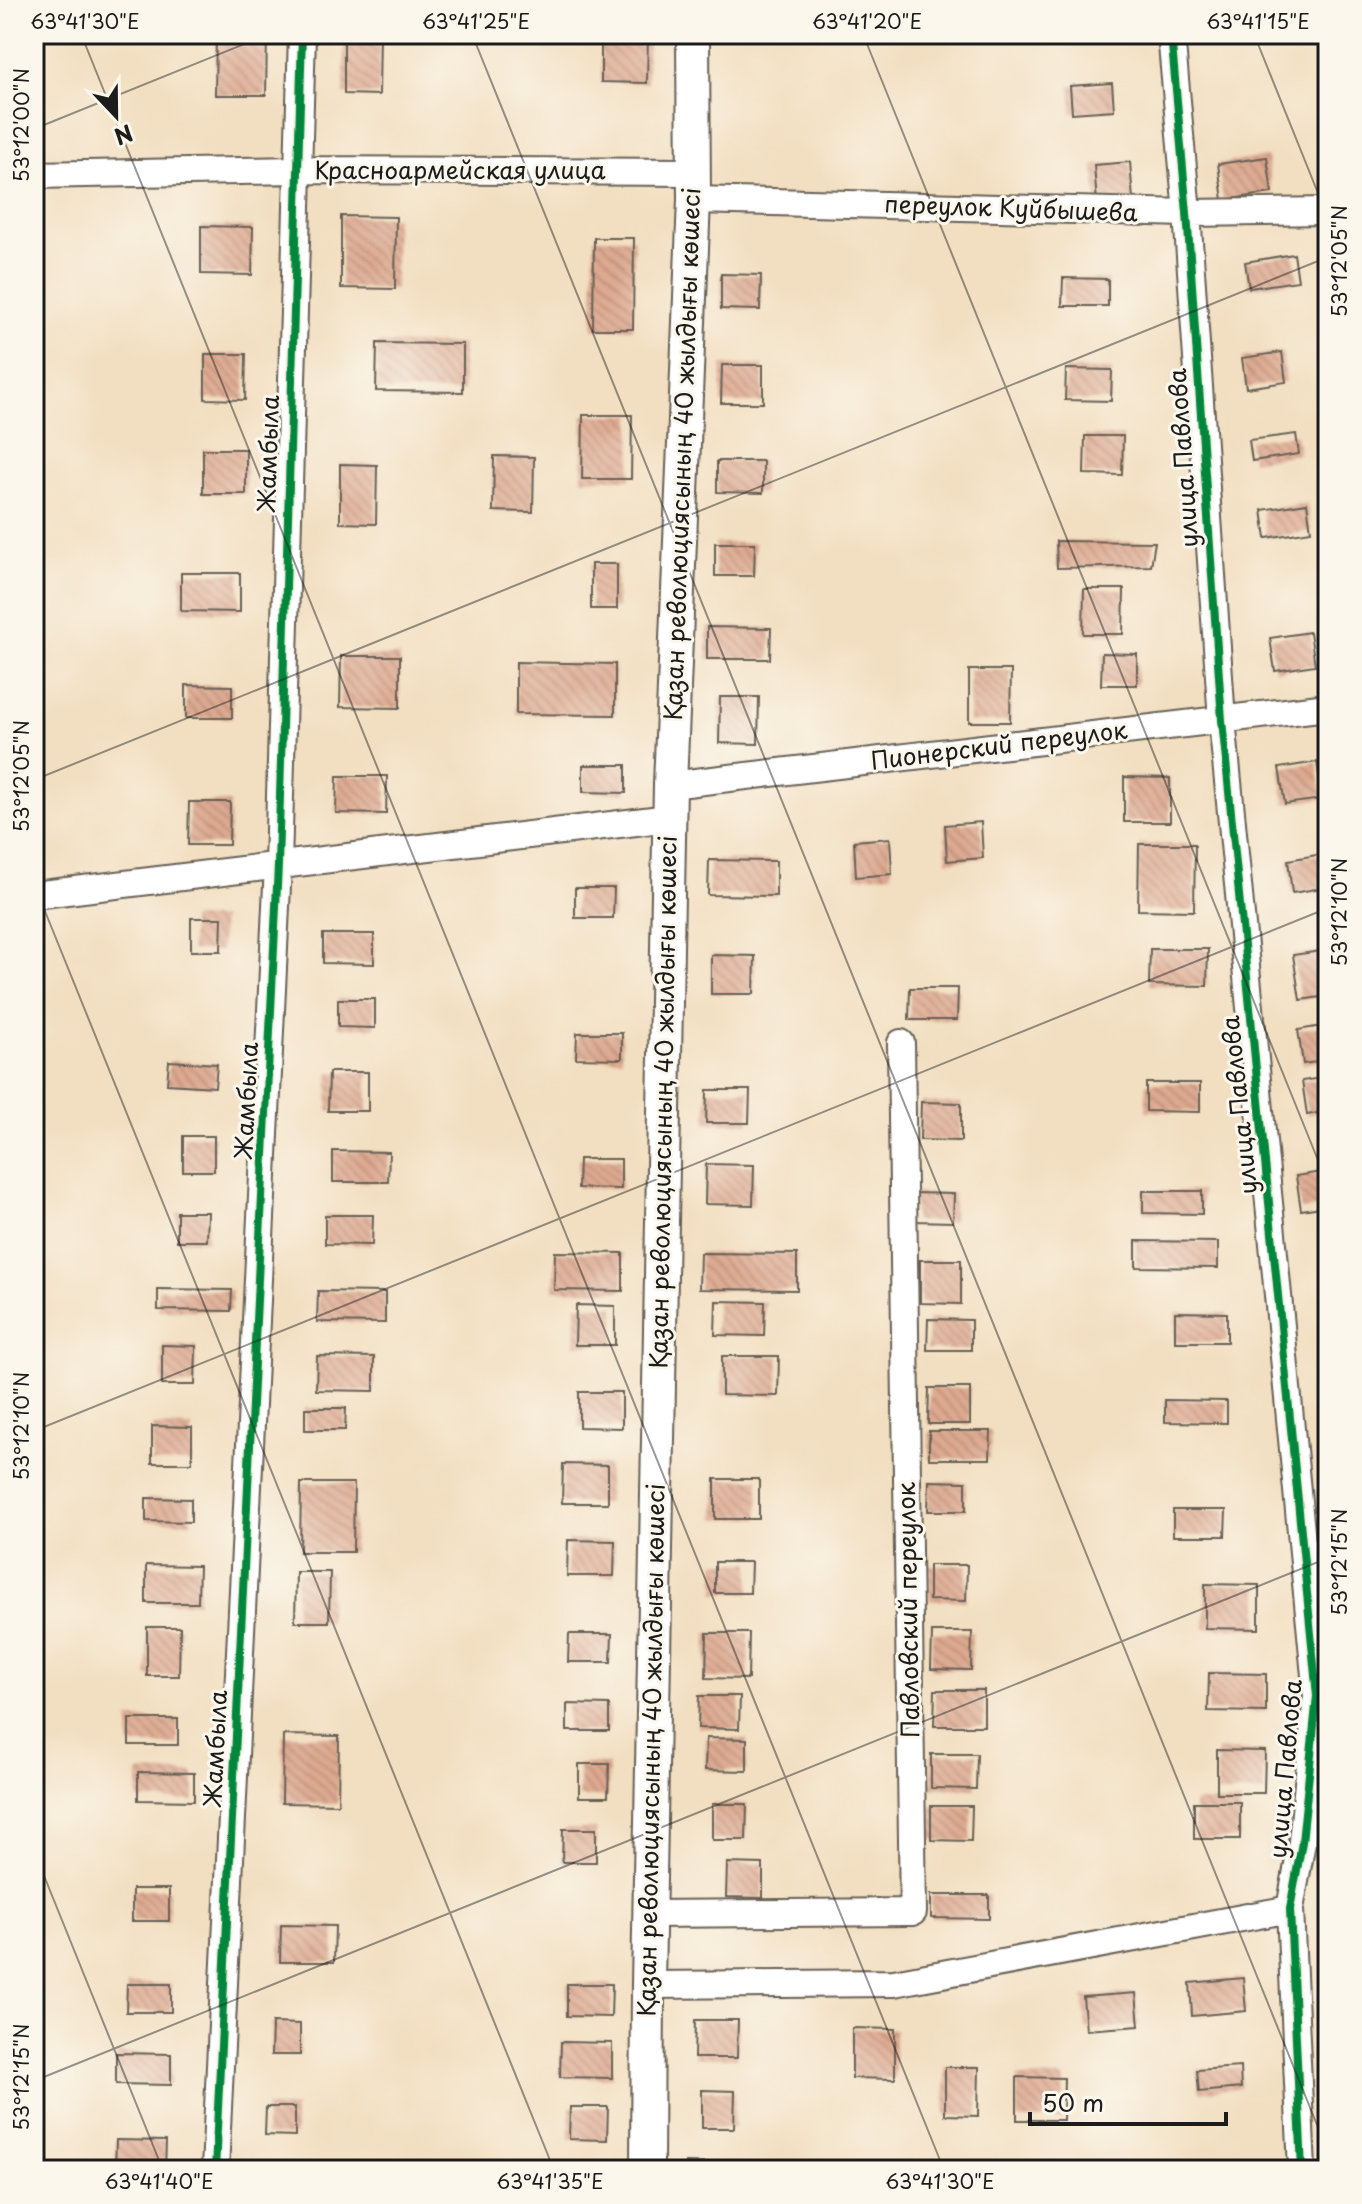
<svg xmlns="http://www.w3.org/2000/svg" width="1362" height="2204" font-family="'Playpen Sans',sans-serif">
<style>
.building{fill:url(#building-back-hatch)}
.lines{fill:none;stroke-linecap:round;stroke-linejoin:round}
.minor-casing{stroke:#676055;stroke-width:30}
.tertiary-casing{stroke:#676055;stroke-width:36}
.minor{stroke:#fff;stroke-width:26}
.tertiary{stroke:#fff;stroke-width:32}
.cycleway-casing{stroke:#fbf7ec;stroke-width:13}
.cycleway{stroke:#00873e;stroke-width:8}
.ticks{fill:none;stroke:#1c1c1c;stroke-width:2;stroke-opacity:0.45}
.labels{text-anchor:middle;stroke-width:6;stroke-linejoin:round;paint-order:stroke}
.street-label{font-size:24px;fill:#1c1c1c;stroke:#fbf7ec}
.neatline{fill:none;stroke:#1c1c1c;stroke-width:3}
.ticks-label{font-size:20px;text-anchor:middle;fill:#1c1c1c}
</style>
<defs>
<pattern id="building-back-hatch" width="6" height="6" patternUnits="userSpaceOnUse" patternTransform="scale(2)"><rect width="6" height="6" fill="#dda990"/><path d="M-1 5l2 2M0 0l6 6M5-1l2 2" fill="none" stroke="#bd917c"/></pattern>
</defs>
<rect width="100%" height="100%" fill="#fbf7ec"/>
<filter id="ink" filterUnits="userSpaceOnUse"><feTurbulence type="fractalNoise" baseFrequency=".0125" numOctaves="2"/><feDisplacementMap in="SourceGraphic" scale="16" xChannelSelector="R" yChannelSelector="G"/><feConvolveMatrix kernelMatrix="1 2 1 2 8 2 1 2 1" color-interpolation-filters="sRGB"/></filter>
<filter id="wash" filterUnits="userSpaceOnUse"><feTurbulence type="fractalNoise" baseFrequency=".006" numOctaves="4" result="noise"/><feDisplacementMap in="SourceGraphic" scale="32" xChannelSelector="R" yChannelSelector="G"/><feGaussianBlur stdDeviation="1.8" result="paint"/><feColorMatrix in="noise" values="0 0 0 0 0 0 0 0 0 0 0 0 0 0 0 0 0 1.4 0 .05"/><feComposite in="paint" operator="in"/></filter>
<g filter="url(#wash)">
<rect width="100%" height="100%" fill="#f2dec0"/>
<g id="blocks">
<path class="building" d="M216,34h51l-1,61h-51z
M344,34h36l-1,61 -35,-1z
M601,34h47l-1,49 -46,-1z
M1215,34h31v2l-30,4z
M1112,83l2,27 -42,3 -2,-27z
M1267,157l5,36 -49,7 -5,-36z
M1130,162l3,38 -36,3 -3,-38z
M341,216l55,1 -1,72 -54,-1z
M201,226l52,1 -1,48 -51,-1z
M594,238h40l-1,91h-40z
M1294,254l4,27 -49,7 -4,-26z
M721,274l40,1 -1,35 -39,-1z
M1063,278l45,1v27h-46z
M34,305h4l-1,53h-3z
M377,343l86,1v48l-87,-1z
M1282,352l4,30 -40,6 -4,-30z
M205,354h41l-1,46 -40,-1z
M722,365h41v38h-42z
M1066,369l46,1 -1,31 -46,-1z
M583,415h49l-1,64h-49z
M1296,434l3,20 -47,7 -3,-21z
M1085,436h38l-1,39 -38,-1z
M203,449h43v45h-43z
M494,456l40,1 -1,55 -40,-1z
M717,461h46v32l-46,-1z
M340,464l37,1 -1,59 -36,-1z
M1307,503l4,28 -45,7 -4,-28z
M1056,541l99,1 -4,24 -94,2z
M715,543h40l-1,33h-39z
M591,564h26v45h-26z
M181,573h59v39l-59,-1z
M1084,589h40l-1,45h-40z
M707,627l64,1 -1,31h-63z
M1310,632l5,33 -40,6 -5,-33z
M1102,653l35,1v31h-36z
M341,656h59v52l-60,-1z
M516,662l99,2v51l-99,-1z
M969,670h42l-1,52h-41z
M186,685l46,1v32h-46z
M720,697h39l-1,47 -39,-1z
M1317,762l6,37 -38,5 -6,-36z
M583,765h43v28l-43,-1z
M337,776h50l-1,38 -50,-1z
M1124,777l46,1v44h-46z
M189,802h41l-1,43h-41z
M981,822l2,36 -36,3 -2,-36z
M890,838l2,36 -36,3 -2,-36z
M1139,844h56l-1,67 -56,-1z
M1328,853v34l-36,6 -4,-33z
M709,860l67,1v35l-68,-1z
M575,888h39l-1,30h-38z
M191,918h31l-1,33h-30z
M323,934h51v30l-51,-1z
M1150,949h58l-1,37 -58,-1z
M1328,950v46l-28,4 -7,-45z
M711,955l44,1 -1,38h-43z
M910,988h48l-1,32h-48z
M338,999h37v29l-37,-1z
M1328,1025v35l-25,4 -5,-34z
M577,1033h45v26l-46,-1z
M169,1061l48,3 -2,23 -48,-3z
M329,1072h39v39h-40z
M1328,1077v34l-21,4 -5,-34z
M1146,1083h54v29l-54,-1z
M707,1090h43l-1,33h-43z
M921,1102l40,1v38l-41,-1z
M183,1136h31v35h-31z
M333,1151l56,1 -1,30h-55z
M579,1159h42v30l-43,-1z
M706,1164l48,1 -1,40 -48,-1z
M1328,1171v35l-27,4 -5,-34z
M1143,1191h59v23l-59,-1z
M914,1193l40,1 -1,28 -39,-1z
M177,1212h31l-1,29h-30z
M325,1215h48l-1,30 -47,-1z
M1136,1241l82,1v26l-82,-1z
M555,1252l68,1v38l-69,-1z
M700,1253l97,1v36l-98,-1z
M920,1260h41v44l-41,-1z
M158,1289l74,1 -1,21 -73,-1z
M318,1291l67,1v31l-68,-1z
M716,1301l49,1 -1,34 -49,-1z
M576,1305l39,1v39h-40z
M1175,1312l52,1v29h-52z
M928,1319l43,1v30h-44z
M162,1345l34,1 -1,39h-33z
M317,1356l57,1v34l-58,-1z
M722,1356h57l-1,40 -56,-1z
M929,1388h41v36h-42z
M579,1392h43v36l-43,-1z
M1165,1400l62,1v22l-62,-1z
M305,1408h41l-1,22h-40z
M152,1426l40,1v36h-40z
M929,1431h62l-1,28h-61z
M563,1464l45,1v38h-46z
M715,1479h44v40h-44z
M929,1481l37,1v29h-38z
M301,1483h53l-1,69h-53z
M146,1498l45,1v23l-45,-1z
M1173,1510h53l-1,26h-52z
M568,1540l47,1 -1,35h-47z
M715,1562h36l-1,31h-35z
M146,1565l53,1 -1,37h-52z
M929,1565h38l-1,36 -37,-1z
M296,1572h34l-1,50h-34z
M1205,1584l54,1v44l-54,-1z
M147,1627h33l-1,49h-32z
M932,1632h40l-1,38 -40,-1z
M707,1633h42l-1,46 -42,-1z
M569,1634h43l-1,28h-43z
M1209,1673l57,1v38l-58,-1z
M935,1690h49v36h-50z
M699,1696h41l-1,33 -41,-1z
M567,1704l42,1v26h-42z
M129,1719h49v26h-49z
M283,1735l56,1 -1,68 -56,-1z
M706,1738l41,1v32l-42,-1z
M1217,1750l48,1 -1,42h-47z
M931,1754h46l-1,35 -45,-1z
M579,1764h30l-1,33h-29z
M138,1772l56,1v28l-56,-1z
M1194,1802h46v37h-46z
M712,1804h35l-1,36h-34z
M931,1806h41l-1,35 -40,-1z
M563,1829h33v33h-34z
M727,1863l36,1v34l-37,-1z
M132,1889h37v32h-37z
M931,1895h58v24l-58,-1z
M281,1925l54,1 -1,36h-54z
M1243,1978l3,33 -54,5 -2,-33z
M127,1984h44v28h-45z
M567,1984h45l-1,33 -44,-1z
M1136,1993l3,33 -53,4 -3,-33z
M695,2020h43l-1,38h-43z
M272,2023l28,1v31h-29z
M852,2028l43,1v50l-43,-1z
M561,2042l51,1v35l-52,-1z
M116,2053l55,1v31l-55,-1z
M945,2067h34l-1,49 -33,-1z
M1240,2067l1,21 -42,4 -2,-22z
M1017,2077l47,1 -1,42h-46z
M702,2090l33,1 -1,37h-32z
M266,2107h29v29l-30,-1z
M570,2107h38l-1,33 -38,-1z
M116,2140l50,1 -1,29h-50z
M686,2163l53,1v6h-53z"/>
</g>
</g>
<g filter="url(#ink)">
<use href="#blocks" fill-opacity="0" stroke="#676055" stroke-width="2"/>
<g class="lines">
<defs>
<path id="minor" d="M1171,34l16,179 35,507 95,976 -15,146 -12,67 12,261
M34,175l263,-5 397,2
M694,200l493,13 141,-2
M670,785l658,-78
M34,895l635,-77
M649,1914l264,-2 -12,-869
M648,1985l246,-2 396,-74
M215,2170l63,-1305 24,-831"/>
<path id="tertiary" d="M647,2170l1,-185 22,-1200 24,-585 -1,-166"/>
</defs>
<use href="#minor" class="minor-casing"/>
<use href="#tertiary" class="tertiary-casing"/>
<use href="#minor" class="minor"/>
<use href="#tertiary" class="tertiary"/>
<defs>
<path id="cycleway" d="M1171,34l16,179 35,507 95,976 -15,146 -12,67 12,261
M215,2170l63,-1305 24,-831"/>
</defs>
<use href="#cycleway" class="cycleway-casing"/>
<use href="#cycleway" class="cycleway"/>
</g>
</g>
<path class="ticks" d="M81,34l863,2136M472,34l856,2118M863,34l465,1151M1254,34l74,184M34,129l235,-95M34,780l1294,-523M34,884l520,1286M34,1431l1294,-523M34,1851l129,319M34,2081l1294,-523"/>
<g class="labels">
<g class="street-label">
<text x="460" y="179">Красноармейская улица</text>
<text transform="translate(1011 209) rotate(2)" y="8">переулок Куйбышева</text>
<text transform="translate(269 454) rotate(-88)" y="8">Жамбыла</text>
<text transform="translate(683 454) rotate(-88)" y="8">Қазан революциясының 40 жылдығы көшесі</text>
<text transform="translate(1184 458) rotate(-94)" y="8">улица Павлова</text>
<text transform="translate(999 746) rotate(-7)" y="8">Пионерский переулок</text>
<text transform="translate(247 1101) rotate(-87)" y="8">Жамбыла</text>
<text transform="translate(664 1102) rotate(-89)" y="8">Қазан революциясының 40 жылдығы көшесі</text>
<text transform="translate(1240 1105) rotate(-96)" y="8">улица Павлова</text>
<text transform="translate(909 1610) rotate(-91)" y="8">Павловский переулок</text>
<text transform="translate(216 1749) rotate(-87)" y="8">Жамбыла</text>
<text transform="translate(652 1750) rotate(-89)" y="8">Қазан революциясының 40 жылдығы көшесі</text>
<text transform="translate(1286 1769) rotate(-85)" y="8">улица Павлова</text>
</g>
</g>
<rect width="1362" height="2204" fill="none" stroke="#fbf7ec" stroke-width="88"/>
<g transform="translate(116 116) rotate(158)" stroke="#fbf7ec" stroke-width="6" paint-order="stroke">
<path d="M0-6L14 30L0 20L-14 30Z" fill="#1c1c1c"/>
<text y="-12" font-size="22" font-weight="bold" text-anchor="middle" fill="#1c1c1c">N</text>
</g>
<path d="M1030 2112v12h196v-12" fill="none" stroke="#1c1c1c" stroke-width="4"/>
<text x="1042" y="2112" font-size="24" fill="#1c1c1c" stroke="#fbf7ec" stroke-width="6" paint-order="stroke">50 m</text>
<rect x="44" y="44" width="1274" height="2116" class="neatline"/>
<g class="ticks-label">
<text x="85" y="29">63°41'30"E</text>
<text x="476" y="29">63°41'25"E</text>
<text x="867" y="29">63°41'20"E</text>
<text x="1258" y="29">63°41'15"E</text>
<text transform="translate(22 125) rotate(-90)" y="7">53°12'00"N</text>
<text transform="translate(1340 261) rotate(-90)" y="7">53°12'05"N</text>
<text transform="translate(22 776) rotate(-90)" y="7">53°12'05"N</text>
<text transform="translate(1340 912) rotate(-90)" y="7">53°12'10"N</text>
<text transform="translate(22 1426) rotate(-90)" y="7">53°12'10"N</text>
<text transform="translate(1340 1562) rotate(-90)" y="7">53°12'15"N</text>
<text transform="translate(22 2077) rotate(-90)" y="7">53°12'15"N</text>
<text x="159" y="2189">63°41'40"E</text>
<text x="550" y="2189">63°41'35"E</text>
<text x="940" y="2189">63°41'30"E</text>
</g>
</svg>
